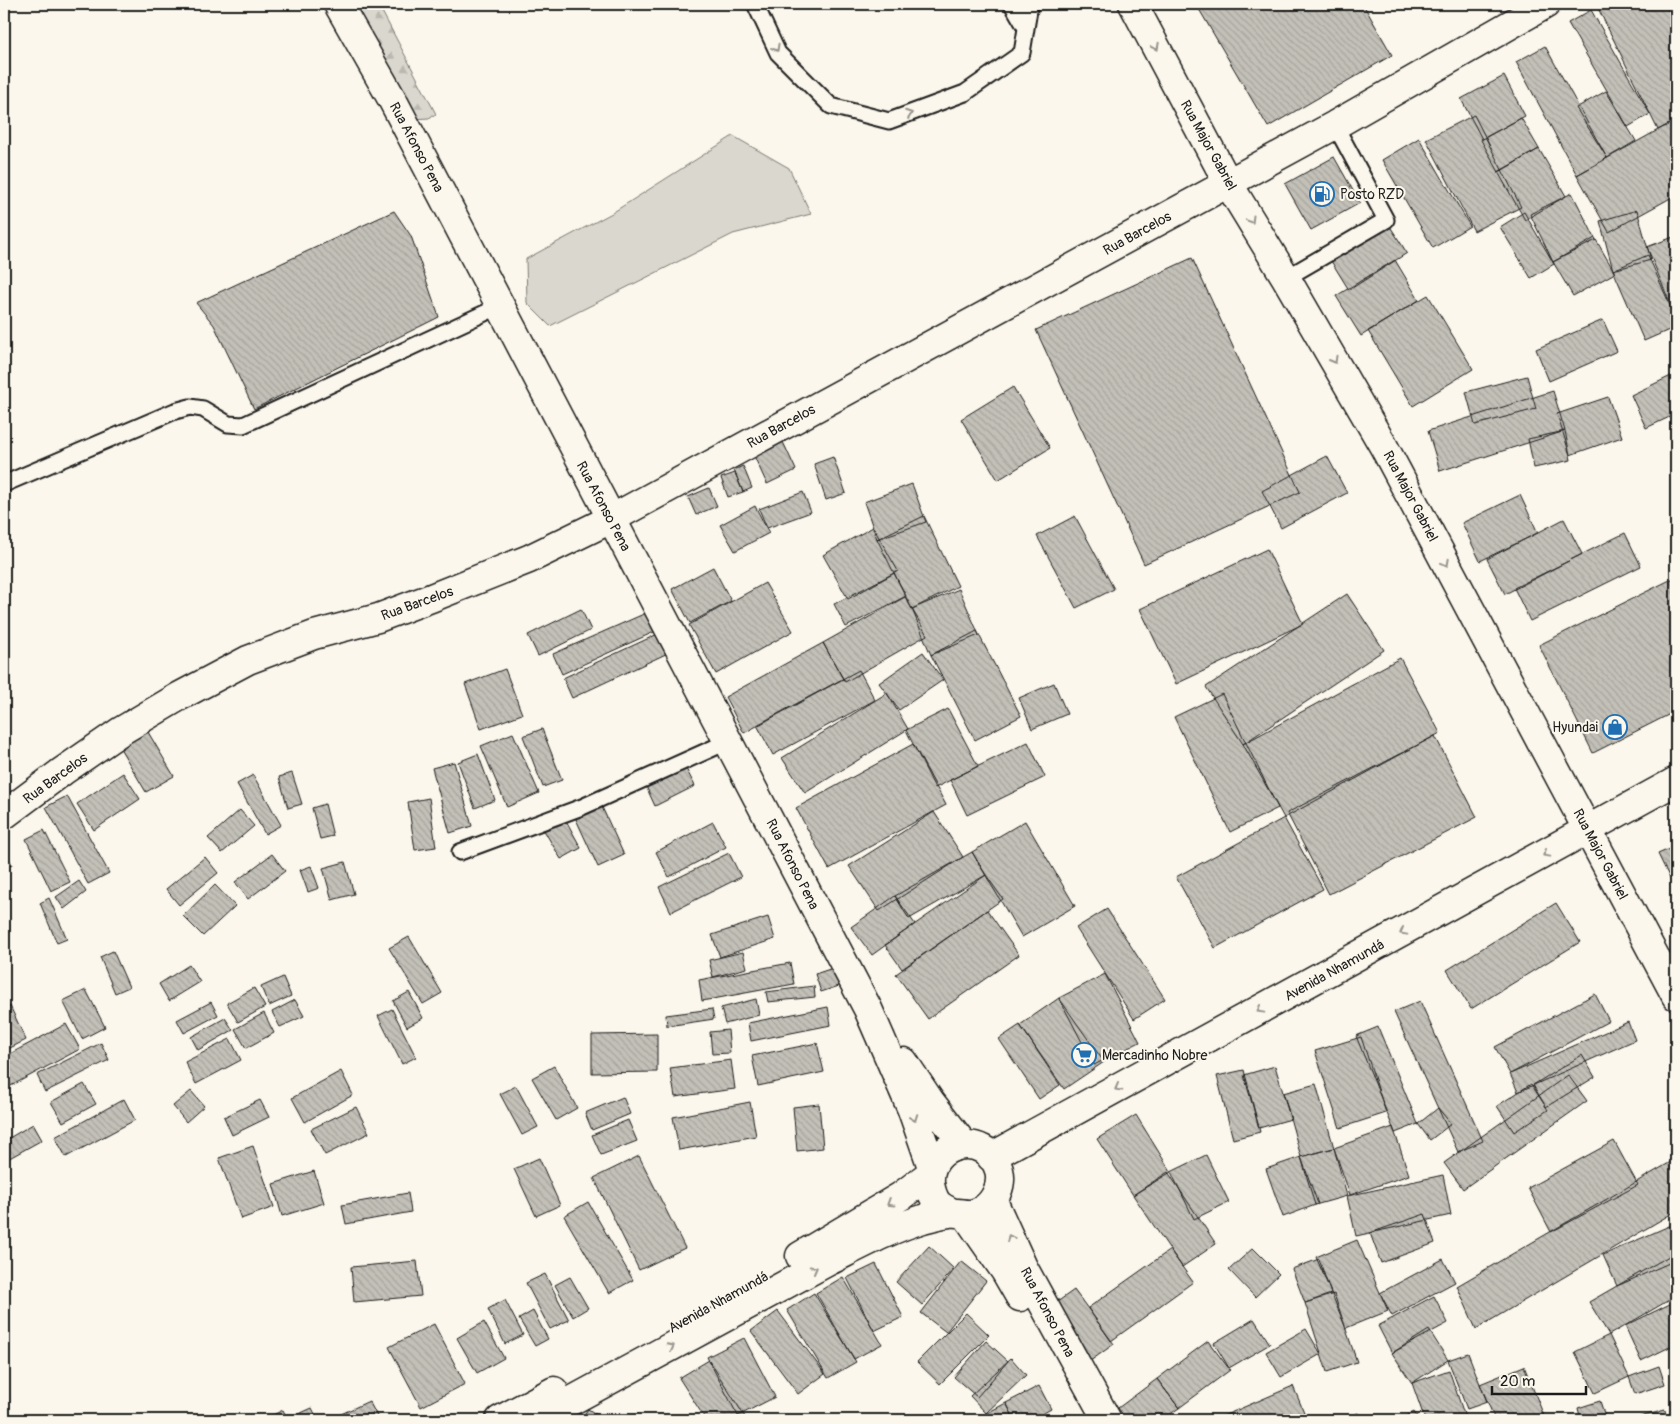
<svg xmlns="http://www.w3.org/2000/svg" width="1680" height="1424" font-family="Pangolin,sans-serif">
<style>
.forest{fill:url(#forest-firs);stroke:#7b7a75}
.green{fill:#dad7ce;stroke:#7b7a75}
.building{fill:url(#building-back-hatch);stroke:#1c1c1c}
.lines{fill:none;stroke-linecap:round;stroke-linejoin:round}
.lane-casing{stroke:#1c1c1c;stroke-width:19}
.street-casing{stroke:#1c1c1c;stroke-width:31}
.secondary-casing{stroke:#1c1c1c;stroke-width:31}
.lane{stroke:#fbf7ec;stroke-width:15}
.street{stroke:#fbf7ec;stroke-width:28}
.secondary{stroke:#fbf7ec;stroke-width:28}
.oneway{stroke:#97948e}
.labels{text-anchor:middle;stroke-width:4;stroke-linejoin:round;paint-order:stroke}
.street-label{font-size:14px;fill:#1c1c1c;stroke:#fbf7ec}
.poi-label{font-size:14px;fill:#1c1c1c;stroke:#fbf7ec;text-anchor:start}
</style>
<defs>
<pattern id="forest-firs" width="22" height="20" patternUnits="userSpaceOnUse" patternTransform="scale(1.25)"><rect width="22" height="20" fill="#dad7ce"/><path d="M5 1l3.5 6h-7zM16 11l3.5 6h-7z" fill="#bab8b0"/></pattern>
<pattern id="building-back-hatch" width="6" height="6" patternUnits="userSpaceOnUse" patternTransform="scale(1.25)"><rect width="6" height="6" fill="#c3c0b8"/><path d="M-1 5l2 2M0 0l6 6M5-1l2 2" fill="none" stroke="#a7a49e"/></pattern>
</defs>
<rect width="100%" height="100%" fill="#fbf7ec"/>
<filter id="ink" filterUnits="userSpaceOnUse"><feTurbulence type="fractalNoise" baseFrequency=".02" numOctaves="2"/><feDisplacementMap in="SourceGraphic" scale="10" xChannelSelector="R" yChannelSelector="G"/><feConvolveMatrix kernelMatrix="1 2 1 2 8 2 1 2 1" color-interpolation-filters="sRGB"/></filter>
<g filter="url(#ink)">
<path class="forest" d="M347,4h31l58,110 -7,4 -17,1z"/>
<path class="green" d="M733,136l56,32 22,46 -78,20 -183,92 -23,-23 -1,-44 86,-46z"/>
<path class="building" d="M1196,4h167l29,51 -124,72z
M1596,4h70l10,20v97l-18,9z
M1666,4h10v17z
M1591,10l59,104 -22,13 -60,-104z
M1545,46l62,112 -30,17 -61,-113z
M1504,76l21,40 -43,23 -21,-40z
M1606,91l30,50 -29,17 -31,-50z
M1474,115l47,92 -47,24 -48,-92z
M1521,118l18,31 -40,23 -18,-32z
M1676,120v75l-67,37 -32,-57z
M1419,138l51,88 -37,22 -51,-88z
M1539,149l27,47 -41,24 -27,-48z
M1334,157l26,46 -49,27 -26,-46z
M1572,193l24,47 -43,22 -23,-48z
M1637,210l14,50 -38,10 -13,-49z
M394,211l17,25 28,81 -185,92 -40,-84 -18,-22z
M1524,212l30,52 -23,14 -31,-51z
M1386,220l21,33 -58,37 -21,-34z
M1676,236v82l-29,-71z
M1595,238l20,35 -42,23 -20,-34z
M1648,255l28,64v8l-32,14 -31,-71z
M1192,258l108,234 -156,72 -108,-234z
M1395,260l24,40 -58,36 -25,-40z
M1428,295l45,74 -60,37 -45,-75z
M1603,320l14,31 -68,30 -13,-32z
M1527,376l9,33 -61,16 -9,-33z
M1671,376l5,10v28l-30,14 -15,-33z
M1013,387l37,61 -52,32 -37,-61z
M1553,391l12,40 -125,40 -12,-40z
M1608,397l14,40 -52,18 -13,-41z
M1565,431l6,29 -37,8 -6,-29z
M783,442l13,28 -29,14 -13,-28z
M1327,456l20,37 -66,35 -19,-37z
M833,457l13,36 -20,7 -12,-36z
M743,466l9,22 -9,4 -9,-22z
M735,473l8,19 -15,5 -7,-19z
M912,484l14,38 -49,17 -13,-37z
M709,488l8,18 -21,9 -8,-18z
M803,492l8,20 -44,16 -8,-19z
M1520,495l18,38 -58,28 -18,-38z
M755,506l14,27 -34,18 -15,-26z
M924,516l34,70 -46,23 -35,-70z
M1075,516l39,73 -38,19 -39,-72z
M1564,519l18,35 -77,40 -18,-35z
M873,527l25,44 -50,28 -25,-44z
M1625,533l16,33 -111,55 -16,-33z
M1267,549l36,75 -127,60 -36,-75z
M713,567l18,34 -41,22 -18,-34z
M894,573l12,23 -60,31 -12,-23z
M1676,577v134l-83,42 -54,-108z
M765,583l28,48 -77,43 -27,-49z
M959,589l20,46 -48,20 -19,-46z
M1347,594l37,56 -141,94 -37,-57z
M905,597l22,38 -82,47 -22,-39z
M581,609l10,21 -53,26 -10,-21z
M646,613l8,19 -92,42 -9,-20z
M977,631l44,85 -46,24 -44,-85z
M660,633l10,19 -98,46 -9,-20z
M823,643l20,36 -99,54 -19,-36z
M923,652l20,28 -44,30 -20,-27z
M1400,658l40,75 -156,85 -41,-74z
M505,669l17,45 -41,15 -16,-45z
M859,670l16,30 -102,55 -16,-30z
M1054,683l13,31 -35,15 -13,-31z
M887,693l21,36 -103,64 -23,-35z
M1222,694l56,114 -48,24 -56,-115z
M948,709l30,57 -43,22 -29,-58z
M145,727l29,49 -28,16 -29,-49z
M542,729l20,51 -19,7 -20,-51z
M513,733l26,60 -32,14 -26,-61z
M1435,736l42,81 -148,77 -42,-81z
M1028,742l17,35 -78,38 -17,-35z
M913,744l33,61 -117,64 -33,-61z
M478,754l17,46 -20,8 -17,-46z
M454,762l18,64 -22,7 -18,-65z
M683,763l12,23 -40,20 -11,-24z
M123,773l17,26 -46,31 -17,-26z
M292,773l10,31 -14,4 -9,-31z
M253,775l28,50 -16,9 -28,-50z
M67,796l42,77 -21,11 -42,-77z
M429,798l7,49 -21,3 -7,-48z
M325,804l8,32 -13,3 -8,-31z
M601,805l23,50 -26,12 -23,-50z
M240,810l14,16 -32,27 -14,-15z
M934,812l29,45 -84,54 -30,-45z
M563,815l18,33 -20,11 -19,-32z
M1284,818l39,71 -108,59 -39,-71z
M1025,821l50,85 -53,31 -50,-85z
M713,822l13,25 -57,30 -13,-25z
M44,830l26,52 -19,9 -25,-52z
M1676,846v45l-18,-37z
M4,847l8,18 -8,3z
M972,852l14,23 -77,44 -14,-23z
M729,853l12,24 -70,35 -12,-25z
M272,854l13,17 -37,28 -13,-17z
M205,857l13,16 -39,32 -13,-16z
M345,862l9,32 -22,6 -9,-32z
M311,866l8,22 -11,4 -8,-22z
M986,875l17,24 -101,70 -17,-24z
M79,881l7,11 -22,17 -8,-12z
M215,885l20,21 -32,30 -20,-20z
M895,896l20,28 -43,31 -21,-28z
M49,898l18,41 -10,4 -17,-40z
M1556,903l24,39 -109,67 -24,-39z
M1107,909l58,90 -31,20 -58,-91z
M987,910l32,45 -91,64 -32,-45z
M768,917l7,22 -55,18 -8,-22z
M409,937l33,56 -19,11 -34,-56z
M113,951l16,36 -14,6 -15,-36z
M743,952l4,16 -34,9 -4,-17z
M790,963l4,21 -92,17 -3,-21z
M189,965l11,17 -31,19 -10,-17z
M836,967l6,18 -21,7 -6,-18z
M1105,974l35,68 -46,23 -35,-67z
M283,977l8,19 -22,10 -8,-19z
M814,986l1,11 -47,5 -2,-10z
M254,988l11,19 -27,15 -11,-19z
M86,990l19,37 -23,12 -19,-38z
M409,992l14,26 -16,9 -14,-26z
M1595,994l14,27 -99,53 -15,-27z
M1059,998l45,64 -40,27 -44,-64z
M756,999l3,16 -34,9 -4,-16z
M295,1000l9,16 -24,11 -8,-15z
M1420,1001l63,140 -25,11 -64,-140z
M211,1002l7,13 -34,18 -7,-13z
M10,1006l16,34 -22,11v-42z
M828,1007l3,18 -80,16 -3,-18z
M392,1009l24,48 -14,7 -24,-48z
M712,1009l2,10 -47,7 -1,-11z
M264,1013l10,20 -28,15 -11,-19z
M225,1018l8,12 -35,20 -7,-13z
M1628,1022l7,18 -117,52 -8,-18z
M66,1024l14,25 -75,40 -1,-32z
M1020,1025l40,60 -21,14 -40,-60z
M1378,1027l40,97 -23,9 -39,-97z
M728,1030l2,23 -18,1 -2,-22z
M657,1034v38l-65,1v-38z
M1361,1037l25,76 -46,15 -25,-77z
M230,1039l11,21 -45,24 -11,-22z
M101,1043l8,17 -64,32 -8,-17z
M817,1043l7,29 -66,14 -6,-30z
M1582,1055l13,22 -49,30 -13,-22z
M731,1060l4,29 -60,8 -5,-29z
M554,1066l23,42 -21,12 -24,-42z
M1275,1066l16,53 -32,9 -15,-53z
M1244,1070l16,62 -27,7 -16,-63z
M341,1071l12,24 -48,27 -13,-24z
M1568,1075l19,26 -124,88 -19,-26z
M84,1084l12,20 -33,18 -12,-20z
M1316,1084l18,64 -33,9 -18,-64z
M1531,1084l17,26 -34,22 -17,-26z
M516,1086l22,41 -16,8 -22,-41z
M191,1091l13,15 -18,16 -13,-16z
M623,1097l7,17 -38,16 -7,-17z
M124,1099l11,21 -69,37 -11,-20z
M260,1100l9,17 -37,18 -8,-18z
M750,1102l6,34 -77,14 -6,-33z
M819,1104l4,44 -26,3 -4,-44z
M356,1107l13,26 -44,22 -14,-26z
M1438,1108l13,16 -21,16 -12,-16z
M1136,1115l35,57 -38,23 -36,-56z
M628,1120l9,21 -36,14 -9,-20z
M33,1124l9,16 -38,21v-20z
M1393,1127l16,48 -59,20 -16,-47z
M1614,1141l24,44 -87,47 -23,-44z
M253,1146l21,61 -33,12 -22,-61z
M1334,1148l13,48 -32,9 -14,-48z
M1206,1155l23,47 -35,17 -23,-47z
M639,1156l46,92 -46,22 -45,-92z
M1301,1157l17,47 -35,13 -17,-48z
M539,1158l21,47 -24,11 -22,-47z
M1676,1159v52l-200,118 -19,-43z
M314,1171l10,32 -42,13 -9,-32z
M1168,1172l48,72 -34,23 -49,-72z
M1443,1175l8,40 -95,21 -9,-40z
M408,1193l3,19 -65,12 -4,-19z
M588,1202l45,78 -24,13 -45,-77z
M1425,1214l10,29 -54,20 -11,-30z
M1676,1223v37l-59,26 -14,-31z
M1357,1240l31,71 -42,17 -30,-71z
M929,1246l25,23 -32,36 -26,-23z
M1253,1248l26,26 -24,23 -26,-27z
M1170,1250l23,32 -82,59 -23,-33z
M1676,1252v44l-67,39 -20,-33z
M1319,1259l12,35 -26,9 -13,-34z
M1443,1259l12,23 -63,34 -12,-23z
M417,1261l4,35 -67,6 -3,-35z
M961,1261l25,20 -40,51 -25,-19z
M876,1264l27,53 -29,14 -27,-53z
M545,1274l24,46 -19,9 -24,-46z
M570,1277l18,31 -15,9 -18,-32z
M843,1277l39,67 -28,15 -38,-66z
M1074,1290l40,54 -28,20 -40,-54z
M814,1293l42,69 -28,16 -41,-68z
M1334,1294l23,68 -30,10 -22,-69z
M1434,1296l14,27 -56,30 -14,-27z
M505,1300l18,35 -18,9 -17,-35z
M1676,1301v43l-35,17 -16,-35z
M533,1311l15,28 -13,7 -16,-27z
M778,1311l47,63 -27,20 -47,-63z
M966,1313l23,22 -49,49 -23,-22z
M1254,1319l16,25 -41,24 -15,-25z
M484,1322l20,36 -27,15 -20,-35z
M434,1324l31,60 -44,23 -32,-60z
M1306,1329l15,25 -40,23 -15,-25z
M1429,1330l19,30 -36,23 -20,-30z
M1609,1335l20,42 -34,16 -20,-41z
M744,1338l31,59 -37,19 -31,-59z
M986,1341l22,20 -31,36 -23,-20z
M1208,1341l22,29 -51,38 -22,-29z
M1468,1353l19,49 -20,7 -19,-49z
M1011,1358l15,17 -40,38 -16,-17z
M709,1360l38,60h-41l-27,-42z
M1524,1366l20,50 -10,4h-39l-15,-36z
M1659,1366l6,18 -30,10 -6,-17z
M1449,1370l17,50h-41l-13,-37z
M1157,1379l22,29 -17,12h-35l-9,-12z
M1039,1386l12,23 -20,11h-16l-9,-17z
M1293,1386l13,31 -8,3h-84z
M369,1401l10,19h-37l-3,-5z
M1600,1401l6,19h-25l-3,-12z
M1006,1403l9,17h-41z
M312,1408l6,12h-26l-2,-2z
M588,1409l17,11h-25z
M283,1410l5,10h-15l-2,-4z
M1665,1410l2,10h-26l-1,-3z
M1414,1412l5,8h-20z
M1358,1413l3,7h-18z"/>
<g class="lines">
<defs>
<path id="lane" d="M755,4l23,49 53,53 58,15 76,-28 57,-40 8,-49
M1012,4l14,24
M1286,278l100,-58 -51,-95
M4,484l171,-73 15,-4 13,2 25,15 15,1 257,-119
M460,852l122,-45 147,-66"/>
<path id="street" d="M338,4l54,95 476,910 44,101 20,57
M4,815l59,-44 58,-40 59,-35 68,-36 66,-25 64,-17 53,-20 98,-39 82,-40 724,-394 211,-121
M904,1062l26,39 34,44
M991,1157l685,-376
M993,1201l30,66 84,153
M966,1215l39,56 15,26
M800,1256l101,-60 29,-22
M500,1420l54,-29
M536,1420l293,-159c30,-15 61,-32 94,-42 8,-2 17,-5 26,-6 12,-2 20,5 33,-3 13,-8 21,-25 17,-40 -12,-40 -72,-29 -69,13 1,7 3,15 8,21 3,3 9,6 13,8"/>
<path id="secondary" d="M1133,4l95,179 58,95 98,169 292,549"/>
</defs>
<use href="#lane" class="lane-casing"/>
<use href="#street" class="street-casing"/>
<use href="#secondary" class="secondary-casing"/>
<use href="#lane" class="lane"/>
<use href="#street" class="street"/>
<use href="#secondary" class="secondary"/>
</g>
<defs><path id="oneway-chevron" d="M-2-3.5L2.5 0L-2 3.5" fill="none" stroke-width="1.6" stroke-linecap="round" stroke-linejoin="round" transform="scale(1.25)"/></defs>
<g class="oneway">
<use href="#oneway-chevron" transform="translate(1156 47) rotate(62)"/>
<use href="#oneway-chevron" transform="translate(776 48) rotate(61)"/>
<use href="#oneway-chevron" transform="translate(909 114) rotate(-20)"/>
<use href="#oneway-chevron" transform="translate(1251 220) rotate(59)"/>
<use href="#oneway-chevron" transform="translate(1334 360) rotate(60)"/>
<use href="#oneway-chevron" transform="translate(1446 563) rotate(62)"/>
<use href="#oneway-chevron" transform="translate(1546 854) rotate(151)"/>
<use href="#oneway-chevron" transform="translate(1403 932) rotate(151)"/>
<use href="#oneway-chevron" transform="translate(1260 1010) rotate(151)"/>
<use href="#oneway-chevron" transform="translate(1118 1088) rotate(151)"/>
<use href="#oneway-chevron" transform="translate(914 1118) rotate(70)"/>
<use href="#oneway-chevron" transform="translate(890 1203) rotate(148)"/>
<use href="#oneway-chevron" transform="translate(1010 1238) rotate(-115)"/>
<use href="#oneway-chevron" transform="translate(814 1269) rotate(-29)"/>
<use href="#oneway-chevron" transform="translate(671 1347) rotate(-28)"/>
</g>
</g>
<defs>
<symbol id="fuel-ring" viewBox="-11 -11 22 22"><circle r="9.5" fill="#fbf7ec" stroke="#1f6fb2" stroke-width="1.5"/><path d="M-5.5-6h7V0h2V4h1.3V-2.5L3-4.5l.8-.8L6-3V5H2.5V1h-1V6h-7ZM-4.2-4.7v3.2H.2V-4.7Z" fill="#1f6fb2"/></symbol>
<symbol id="shop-ring" viewBox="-11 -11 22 22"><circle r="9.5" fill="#fbf7ec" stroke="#1f6fb2" stroke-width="1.5"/><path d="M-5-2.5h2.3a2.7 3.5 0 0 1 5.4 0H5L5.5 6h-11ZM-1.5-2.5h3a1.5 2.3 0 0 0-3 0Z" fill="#1f6fb2"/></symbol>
<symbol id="supermarket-ring" viewBox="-11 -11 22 22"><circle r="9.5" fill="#fbf7ec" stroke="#1f6fb2" stroke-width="1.5"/><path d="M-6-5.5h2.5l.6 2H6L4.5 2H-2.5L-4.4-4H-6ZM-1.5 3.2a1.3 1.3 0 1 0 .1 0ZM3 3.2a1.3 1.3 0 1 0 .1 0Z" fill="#1f6fb2"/></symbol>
</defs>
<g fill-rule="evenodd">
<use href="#fuel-ring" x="1308" y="180" width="28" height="28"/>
<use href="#shop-ring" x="1601" y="713" width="28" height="28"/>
<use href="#supermarket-ring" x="1070" y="1041" width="28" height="28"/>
</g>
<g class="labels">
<g class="street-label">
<text transform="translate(1209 145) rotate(61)" y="5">Rua Major Gabriel</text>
<text transform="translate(417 147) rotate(62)" y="5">Rua Afonso Pena</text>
<text transform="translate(1137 233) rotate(-29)" y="5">Rua Barcelos</text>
<text transform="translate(781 426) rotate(-29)" y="5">Rua Barcelos</text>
<text transform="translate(1411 496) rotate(62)" y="5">Rua Major Gabriel</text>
<text transform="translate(604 506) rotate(62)" y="5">Rua Afonso Pena</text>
<text transform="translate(417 603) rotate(-20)" y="5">Rua Barcelos</text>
<text transform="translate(55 778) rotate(-36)" y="5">Rua Barcelos</text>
<text transform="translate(1601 854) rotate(62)" y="5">Rua Major Gabriel</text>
<text transform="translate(793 864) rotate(63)" y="5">Rua Afonso Pena</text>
<text transform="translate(1334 970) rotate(-29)" y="5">Avenida Nhamundá</text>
<text transform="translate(718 1302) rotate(-29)" y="5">Avenida Nhamundá</text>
<text transform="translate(1048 1312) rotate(62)" y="5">Rua Afonso Pena</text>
</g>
<g class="poi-label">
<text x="1340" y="199">Posto RZD</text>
<text x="1598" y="732" text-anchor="end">Hyundai</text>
<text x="1102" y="1060">Mercadinho Nobre</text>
</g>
</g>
<rect width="1680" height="1424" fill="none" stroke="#fbf7ec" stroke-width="20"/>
<rect x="10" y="10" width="1660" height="1404" fill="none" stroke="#1c1c1c" stroke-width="2" filter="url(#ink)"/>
<path d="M1492 1386v8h94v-8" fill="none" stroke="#1c1c1c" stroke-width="2.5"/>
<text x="1500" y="1386" font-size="15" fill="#1c1c1c" stroke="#fbf7ec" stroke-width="4" paint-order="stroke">20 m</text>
</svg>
